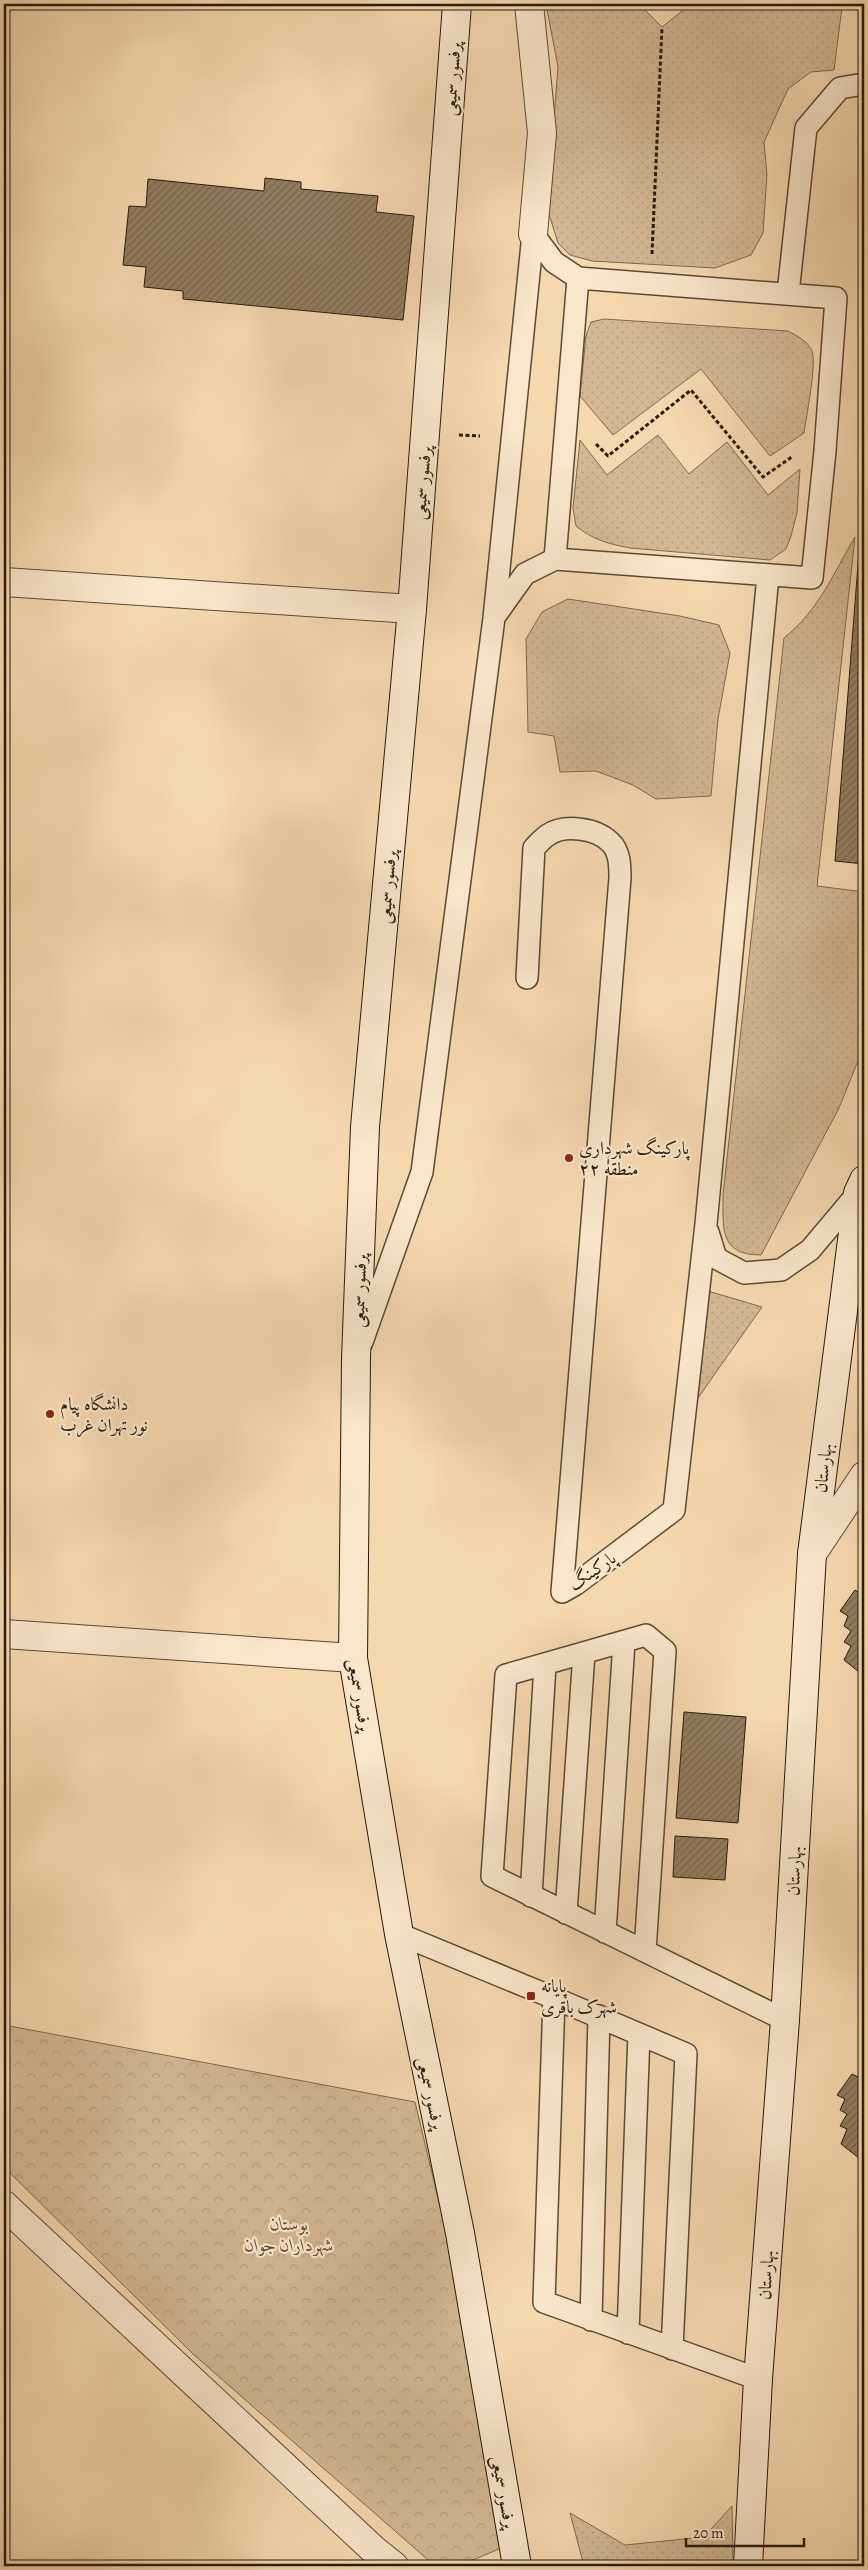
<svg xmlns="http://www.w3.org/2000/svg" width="868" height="2570" font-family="Alegreya,Amiri,serif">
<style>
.grass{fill:url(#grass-dots);stroke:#7c6a50}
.forest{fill:url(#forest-crowns);stroke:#7c6a50}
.building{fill:url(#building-hatch);stroke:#261b0c}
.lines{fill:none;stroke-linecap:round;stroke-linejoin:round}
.service-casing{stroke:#5a4a35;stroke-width:24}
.minor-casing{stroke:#5a4a35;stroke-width:30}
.tertiary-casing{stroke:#5a4a35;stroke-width:30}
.secondary-casing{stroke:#261b0c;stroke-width:30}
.path{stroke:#261b0c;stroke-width:3;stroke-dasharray:4 2.5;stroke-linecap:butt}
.service{stroke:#f9e6cb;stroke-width:21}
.minor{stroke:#f9e6cb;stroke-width:28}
.tertiary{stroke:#f9e6cb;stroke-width:28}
.secondary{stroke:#f9e6cb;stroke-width:28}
.poi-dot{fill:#8f2418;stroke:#f9e6cb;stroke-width:2}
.labels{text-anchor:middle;stroke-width:4.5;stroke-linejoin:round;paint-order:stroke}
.street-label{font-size:18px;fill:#261b0c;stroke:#f9e6cb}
.poi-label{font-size:18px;fill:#261b0c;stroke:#f9e6cb;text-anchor:start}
.park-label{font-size:18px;font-style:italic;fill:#5a4a34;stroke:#f9e6cb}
</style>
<defs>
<pattern id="grass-dots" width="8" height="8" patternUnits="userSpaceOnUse" patternTransform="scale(1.25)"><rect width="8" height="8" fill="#d3b893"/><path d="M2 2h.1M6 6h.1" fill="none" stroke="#b59e7e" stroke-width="1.8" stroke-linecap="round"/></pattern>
<pattern id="forest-crowns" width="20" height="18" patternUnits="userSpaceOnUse" patternTransform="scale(1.25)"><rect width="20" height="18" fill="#d3b893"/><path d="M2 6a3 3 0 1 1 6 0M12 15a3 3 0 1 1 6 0" fill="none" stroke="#b59e7e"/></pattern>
<pattern id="building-hatch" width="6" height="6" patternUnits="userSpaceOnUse" patternTransform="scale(1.25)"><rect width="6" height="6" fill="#927d61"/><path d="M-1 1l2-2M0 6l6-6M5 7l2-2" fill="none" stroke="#77664e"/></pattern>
</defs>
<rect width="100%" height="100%" fill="#f6d8af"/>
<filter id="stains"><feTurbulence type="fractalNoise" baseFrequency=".004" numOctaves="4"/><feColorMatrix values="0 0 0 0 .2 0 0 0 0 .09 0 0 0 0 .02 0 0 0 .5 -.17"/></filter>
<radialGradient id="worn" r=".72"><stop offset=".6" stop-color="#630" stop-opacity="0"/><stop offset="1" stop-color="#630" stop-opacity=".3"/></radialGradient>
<path class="grass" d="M546,4h93l23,23 29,-23h116l3,2 32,1 -8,63 -23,2 -23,17 -24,53 3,33 -4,58 -12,22 -36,13 -123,-7 -22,-6 -12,-12 -11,-35 11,-141z
M604,319l184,12c9,5 20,10 24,20 5,13 -6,66 -8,82l-34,23 -69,-87 -88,66 -33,-39 6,-60 5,-14z
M658,435l31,39 38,-32 41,53 32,-26 -3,44 -6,23 -5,13 -16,11 -140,-12c-21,-4 -37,-8 -54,-22l-3,-18 7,-68 27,35z
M855,537l-38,349 47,6v154l-25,62 -78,147c-42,0 -38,-27 -38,-60l61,-557c35,-28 49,-64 71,-101z
M568,599l112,17 39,9 11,28 -12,66 -7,77 -55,3 -23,-14 -37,-14 -36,1 -6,-36 -26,-4 -2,-93 16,-27z
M708,1291l54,16 -64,91z
M732,2506l1,60h-149l-14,-53 55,32 79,-8z"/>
<path class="forest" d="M4,2025l411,77 105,438 -61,26h-24l-242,-212 -189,-187z"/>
<path class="building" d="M265,178l36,4v7l77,7 -2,16 38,4 -11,104 -220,-21v-8l-39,-4 2,-20 -23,-2 6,-59 17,1 2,-28 116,12z
M864,487v377l-29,-3z
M855,1590l8,5 1,-3v84l-20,-16 7,-14 -7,-4 7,-11 -7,-5 4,-10 -8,-5z
M684,1712l62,5 -8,106 -62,-5z
M675,1836l53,3 -3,41 -52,-3z
M864,2071v91l-23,-18 6,-15 -7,-3 7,-12 -7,-4 5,-11 -8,-4 15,-21 8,4z"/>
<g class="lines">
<defs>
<path id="service" d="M533,234l21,28 24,16 258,20 -11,153 -13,127 -257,-19 23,-281
M788,293l18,-165 34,-40 24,-4
M495,616l30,-42 30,-15
M527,978l7,-130c4,-4 9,-10 14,-13 16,-11 48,-7 62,7 10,9 10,24 10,36l-58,714 14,-8 98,-74 32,-286 62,-648
M708,1232l8,26 28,15 37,-3 29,-20 48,-57
M362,1342l60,-170 72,-554 39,-384
M531,1896l14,-231
M566,1913l18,-260
M605,1932l19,-290
M399,1934l155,64 -10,304 214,77
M645,1951l20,-300 -19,-16 -140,40 -14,201 293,144
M554,1998l132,56 -14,295
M591,2320l8,-304
M628,2333l11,-299"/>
<path id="minor" d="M4,582l408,27
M812,1554l52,-78
M4,1634l349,24"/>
<path id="tertiary" d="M529,4l13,129 -9,101
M4,2205l370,345 20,16"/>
<path id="secondary" d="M457,4l-45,605 -47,518 -9,231 -3,300 46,276 61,299 57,333
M748,2566l10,-187 27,-359 27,-466 46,-361 6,-13"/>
</defs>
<use href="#service" class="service-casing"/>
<use href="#minor" class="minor-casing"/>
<use href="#tertiary" class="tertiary-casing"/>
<use href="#secondary" class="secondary-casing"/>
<path class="path" d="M652,254l10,-227
M459,435l21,1
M596,444l12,12 83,-66 72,87 30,-21"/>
<use href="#service" class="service"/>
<use href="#minor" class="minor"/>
<use href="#tertiary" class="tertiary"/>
<use href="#secondary" class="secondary"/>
</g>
<g class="poi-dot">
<circle cx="569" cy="1158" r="5"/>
<circle cx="50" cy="1414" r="5"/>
<rect x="526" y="1991" width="10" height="10" rx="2.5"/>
</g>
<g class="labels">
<g class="street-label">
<text transform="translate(452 79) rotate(-86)" y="6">پرفسور سمیعی</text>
<text transform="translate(422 483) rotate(-85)" y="6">پرفسور سمیعی</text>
<text transform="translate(387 887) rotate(-85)" y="6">پرفسور سمیعی</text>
<text transform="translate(359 1291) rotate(-88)" y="6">پرفسور سمیعی</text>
<text transform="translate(823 1468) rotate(-83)" y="6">بهارستان</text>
<text transform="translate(592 1571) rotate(-35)" y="6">پارکینگ</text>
<text transform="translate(360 1695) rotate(81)" y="6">پرفسور سمیعی</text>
<text transform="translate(794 1871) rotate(-87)" y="6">بهارستان</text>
<text transform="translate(431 2093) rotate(78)" y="6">پرفسور سمیعی</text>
<text transform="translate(766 2275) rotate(-86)" y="6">بهارستان</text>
<text transform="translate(504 2492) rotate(80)" y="6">پرفسور سمیعی</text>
</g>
<g class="poi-label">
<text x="579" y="1154">پارکینگ شهرداری<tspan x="579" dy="21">منطقه ۲۲</tspan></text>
<text x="60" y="1410">دانشگاه پیام<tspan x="60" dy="21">نور تهران غرب</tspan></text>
<text x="541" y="1992">پایانه<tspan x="541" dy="21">شهرک باقری</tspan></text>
</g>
<g class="park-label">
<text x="289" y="2230">بوستان<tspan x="289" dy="21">شهرداران جوان</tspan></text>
</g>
</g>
<rect width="868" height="2570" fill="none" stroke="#f6d8af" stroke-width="20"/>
<rect x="5" y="5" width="858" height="2560" fill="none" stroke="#261b0c" stroke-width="2.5"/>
<rect x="10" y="10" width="848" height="2550" fill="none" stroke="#261b0c"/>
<path d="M686 2538v8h118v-8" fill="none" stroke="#261b0c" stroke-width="2.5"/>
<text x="693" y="2538" font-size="15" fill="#261b0c" stroke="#f9e6cb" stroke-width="4" paint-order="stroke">20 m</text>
<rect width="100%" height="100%" filter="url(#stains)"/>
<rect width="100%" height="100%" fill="url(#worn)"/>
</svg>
